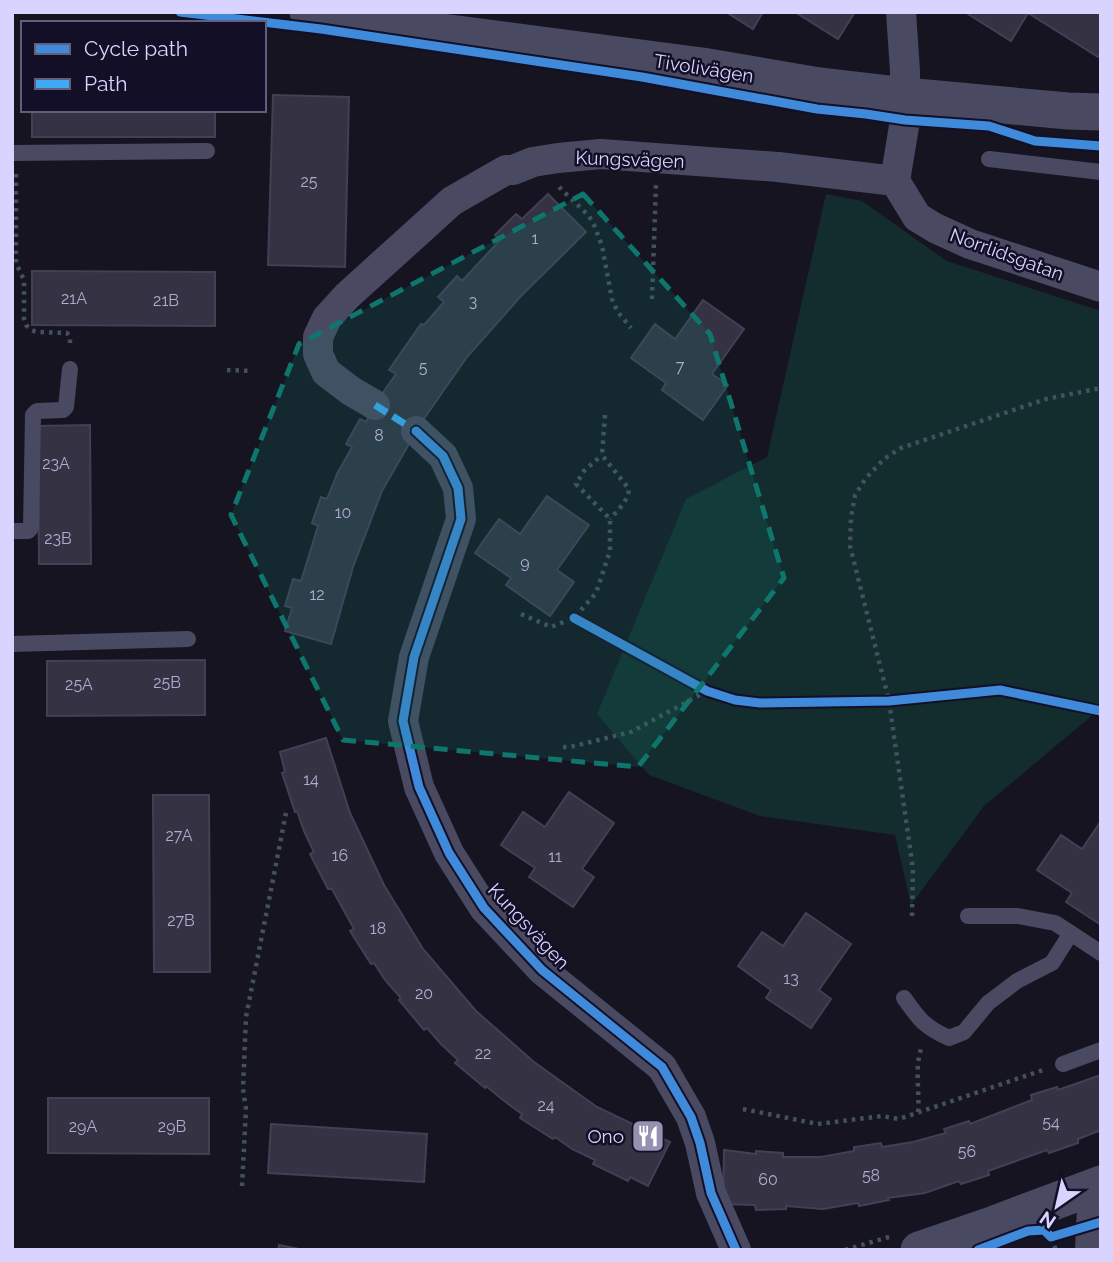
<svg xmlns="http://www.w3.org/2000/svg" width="1113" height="1262" font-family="Raleway,sans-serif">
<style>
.green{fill:#132c2d}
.building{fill:#343243;stroke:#433f54;stroke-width:2}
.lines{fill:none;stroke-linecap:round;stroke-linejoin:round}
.pedestrian-tunnel{stroke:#333142;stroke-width:23;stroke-dasharray:23 11;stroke-linecap:butt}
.path{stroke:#44505f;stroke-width:4.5;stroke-dasharray:3.5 5;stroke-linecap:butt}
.service{stroke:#4a4962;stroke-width:16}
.minor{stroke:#4a4962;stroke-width:30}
.tertiary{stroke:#4a4962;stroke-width:37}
.quiet{stroke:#3fa9f5;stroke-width:7;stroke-dasharray:14 7;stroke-linecap:butt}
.cycleway-casing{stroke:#130f26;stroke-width:13}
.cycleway{stroke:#408adc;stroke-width:9}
.marked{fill:#0f766e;fill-opacity:0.2;stroke:#0f766e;stroke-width:5;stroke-dasharray:14 9;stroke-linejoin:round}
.labels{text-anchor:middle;stroke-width:5;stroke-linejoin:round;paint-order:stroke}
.number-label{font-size:16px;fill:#b0acd0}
.street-label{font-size:19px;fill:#d9d4ff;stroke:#130f26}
.poi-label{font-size:19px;fill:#d9d4ff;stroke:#130f26;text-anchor:end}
</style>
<rect width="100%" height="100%" fill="#161421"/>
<path class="green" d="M826,194l36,7 85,60 154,50v397l-117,98 -73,99 -16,-70 -135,-19 -111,-41 -52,-61 89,-215 81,-42z"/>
<path class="building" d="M726,12h37l-10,17z
M795,12h60l-17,27z
M965,12h136v41l-3,4 -70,-44 -17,28z
M273,95l76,2 -4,170 -77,-2z
M32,110h183v27h-183z
M548,194l38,38 -65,64 -54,61 -46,66 -39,68 -29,76 -22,77 -46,-13 7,-23 -7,-2 8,-27 8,2 17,-55 -6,-3 9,-26 6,2 10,-25 15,-27 -6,-3 14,-25 6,3 13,-24 17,-24 -7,-4 32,-46 3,1 20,-23 -6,-5 19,-21 5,5 38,-41 -5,-5 21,-21 6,5z
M32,271l183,1v54l-183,-1z
M703,300l41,29 -32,45 16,11 -25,35 -41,-30 4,-7 -35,-25 24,-34 20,15z
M90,425l1,139h-52l-1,-138z
M547,496l42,29 -32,45 17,12 -24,34 -44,-31 5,-7 -36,-25 24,-34 21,15z
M205,660v55l-158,1v-55z
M326,738l24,75 34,72 39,64 53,62 58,51 63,45 73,35 -22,44 -18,-9 -2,4 -35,-17 2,-4 -23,-11 -17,-12 -2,2 -33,-21 2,-4 -19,-14 -17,-14 -1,2 -30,-25 3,-3 -17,-16 -14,-16 -3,2 -25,-30 2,-2 -16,-18 -11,-17 -3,1 -21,-33 4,-2 -22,-40h-4l-18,-35 4,-2 -10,-21 -7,-20 -2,1 -13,-39 3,-1 -5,-20z
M569,792l45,31 -32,46 12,8 -21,30 -44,-30 6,-9 -34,-23 22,-33 22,15z
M153,795h56l1,177h-56z
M1101,821v104l-35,-23 6,-9 -35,-23 24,-35 21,14z
M806,913l45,31 -32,46 12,9 -20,29 -45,-30 5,-8 -33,-24 24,-34 21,14z
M1101,1075v55l-23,9v4l-29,10 -2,-3 -59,21 1,4 -28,9 -2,-3 -34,12 -37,5 1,2 -30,6 -1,-3 -35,6 -37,-3v3l-30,1 -1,-5 -32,-1 1,-54 32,4v-3l27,2v4h38l33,-6v-4l27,-4 1,4 31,-5 33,-9 -2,-4 25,-8 1,3 62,-24 -1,-5 26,-8 1,3z
M48,1098h161v56l-161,-1z
M271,1124l156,10 -3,48 -156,-9z
M279,1245l25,5h-26z"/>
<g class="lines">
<path class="pedestrian-tunnel" d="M375,405l41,26"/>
<path class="path" d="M16,174v89l8,17v39l2,6 5,5 6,2 30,1 3,4v10
M559,187l30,29 6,11 7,19 10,53 5,12 14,17
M652,299l4,-115
M227,370l24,1
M605,415l-3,40 27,34c-1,12 -11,21 -19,30
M521,614l30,13 23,-9 22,-25 14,-42v-32l-34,-35 8,-13 18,-16
M563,747h7l61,-15 76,-41
M912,916l1,-47 -24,-168 -39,-155 1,-28 4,-23 11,-17 18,-19 17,-11 145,-49 55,-11
M743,1109l75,15 64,-8 17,3 144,-49
M918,1112c2,-22 -4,-45 4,-66
M242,1186l4,-77 -3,-20 3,-72 40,-204
M1051,1238l5,12
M845,1250l47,-14"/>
<path class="service" d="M12,153l195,-2
M989,159l112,13
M12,531h16l3,-3 2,-113 4,-4 26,-1 3,-3 4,-38
M12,644l176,-5
M968,916h50l37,7 46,30
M904,998c15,21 20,29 45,40l15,-6 24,-29 29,-22 35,-18 19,-30
M1063,1064l38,-14"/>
<path class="minor" d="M901,12l4,59v49l-10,61 22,36 18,11 35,16 131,43
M375,405l-24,-14 -25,-19 -8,-18v-17l9,-19 20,-22 105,-95 54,-31h7l20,-8 25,-4 43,-4 177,13 117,14
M416,431l27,25 15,32 3,31 -47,138 -11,64 16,66 30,66 35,55 58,62 120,97 29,50 9,26 11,50 25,57
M1090,1250l3,-63"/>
<path class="tertiary" d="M308,12l96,15 298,39 117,20 86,10 163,15 33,1
M919,1250l70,-24 112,-42"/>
<path class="quiet" d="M375,405l41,26"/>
<defs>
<path id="cycleway" d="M180,12l141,17 321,48 175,32 49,5 39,6 84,6 46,15 66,5
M416,431l27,25 15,32 3,31 -47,138 -11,64 16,66 30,66 35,55 58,62 120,97 29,50 9,26 11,50 25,57
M574,618l133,73 28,9 25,3 129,-2 111,-11 101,21
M978,1250l50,-19 16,-1 7,7 50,-15"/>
</defs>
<use href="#cycleway" class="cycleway-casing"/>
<use href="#cycleway" class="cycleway"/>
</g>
<path class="marked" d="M583,194l127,140 74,244 -146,189 -295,-27 -112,-225 68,-171z"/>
<defs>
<symbol id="restaurant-square" viewBox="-11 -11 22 22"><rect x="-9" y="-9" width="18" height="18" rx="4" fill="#9591b1" stroke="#130f26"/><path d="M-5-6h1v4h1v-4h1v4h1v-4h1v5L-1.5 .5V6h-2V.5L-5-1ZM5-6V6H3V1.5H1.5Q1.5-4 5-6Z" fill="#fff"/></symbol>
</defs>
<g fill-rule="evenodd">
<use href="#restaurant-square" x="629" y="1117" width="38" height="38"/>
</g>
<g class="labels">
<g class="number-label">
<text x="309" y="187">25</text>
<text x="535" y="244">1</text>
<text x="74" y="304">21A</text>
<text x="166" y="306">21B</text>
<text x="473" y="307">3</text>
<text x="680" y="372">7</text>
<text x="423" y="373">5</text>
<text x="379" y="441">8</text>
<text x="56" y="469">23A</text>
<text x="343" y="518">10</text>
<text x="58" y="544">23B</text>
<text x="525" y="568">9</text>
<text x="317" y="600">12</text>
<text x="167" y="688">25B</text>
<text x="79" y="690">25A</text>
<text x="311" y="785">14</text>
<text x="179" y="841">27A</text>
<text x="340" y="861">16</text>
<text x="555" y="862">11</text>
<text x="181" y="926">27B</text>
<text x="378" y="934">18</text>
<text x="791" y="984">13</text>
<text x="424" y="999">20</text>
<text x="483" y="1059">22</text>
<text x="546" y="1111">24</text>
<text x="1051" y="1128">54</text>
<text x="83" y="1132">29A</text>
<text x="172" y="1132">29B</text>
<text x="967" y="1157">56</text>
<text x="871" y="1181">58</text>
<text x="768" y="1185">60</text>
</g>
<g class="street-label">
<text transform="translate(704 68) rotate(9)" y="7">Tivolivägen</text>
<text transform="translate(630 159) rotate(2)" y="7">Kungsvägen</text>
<text transform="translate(1007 254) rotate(20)" y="7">Norrlidsgatan</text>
<text transform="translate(529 926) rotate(47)" y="7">Kungsvägen</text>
</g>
<g class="poi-label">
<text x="624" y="1143">Ono</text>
</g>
</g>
<rect width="1113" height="1262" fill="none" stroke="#d9d4ff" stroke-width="28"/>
<rect x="21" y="21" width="245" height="91" fill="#130f26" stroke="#625e7d" stroke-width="2"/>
<rect x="35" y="44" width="35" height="10" fill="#408adc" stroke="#625e7d" stroke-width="2"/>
<text x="84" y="56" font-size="21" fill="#d9d4ff">Cycle path</text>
<rect x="35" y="79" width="35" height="10" fill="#3fa9f5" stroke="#625e7d" stroke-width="2"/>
<text x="84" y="91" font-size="21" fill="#d9d4ff">Path</text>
<g transform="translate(1057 1206) rotate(214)" stroke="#130f26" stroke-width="5" paint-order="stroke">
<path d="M0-5L12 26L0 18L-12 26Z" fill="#d9d4ff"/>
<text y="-10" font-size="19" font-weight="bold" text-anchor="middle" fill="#d9d4ff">N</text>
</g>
</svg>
